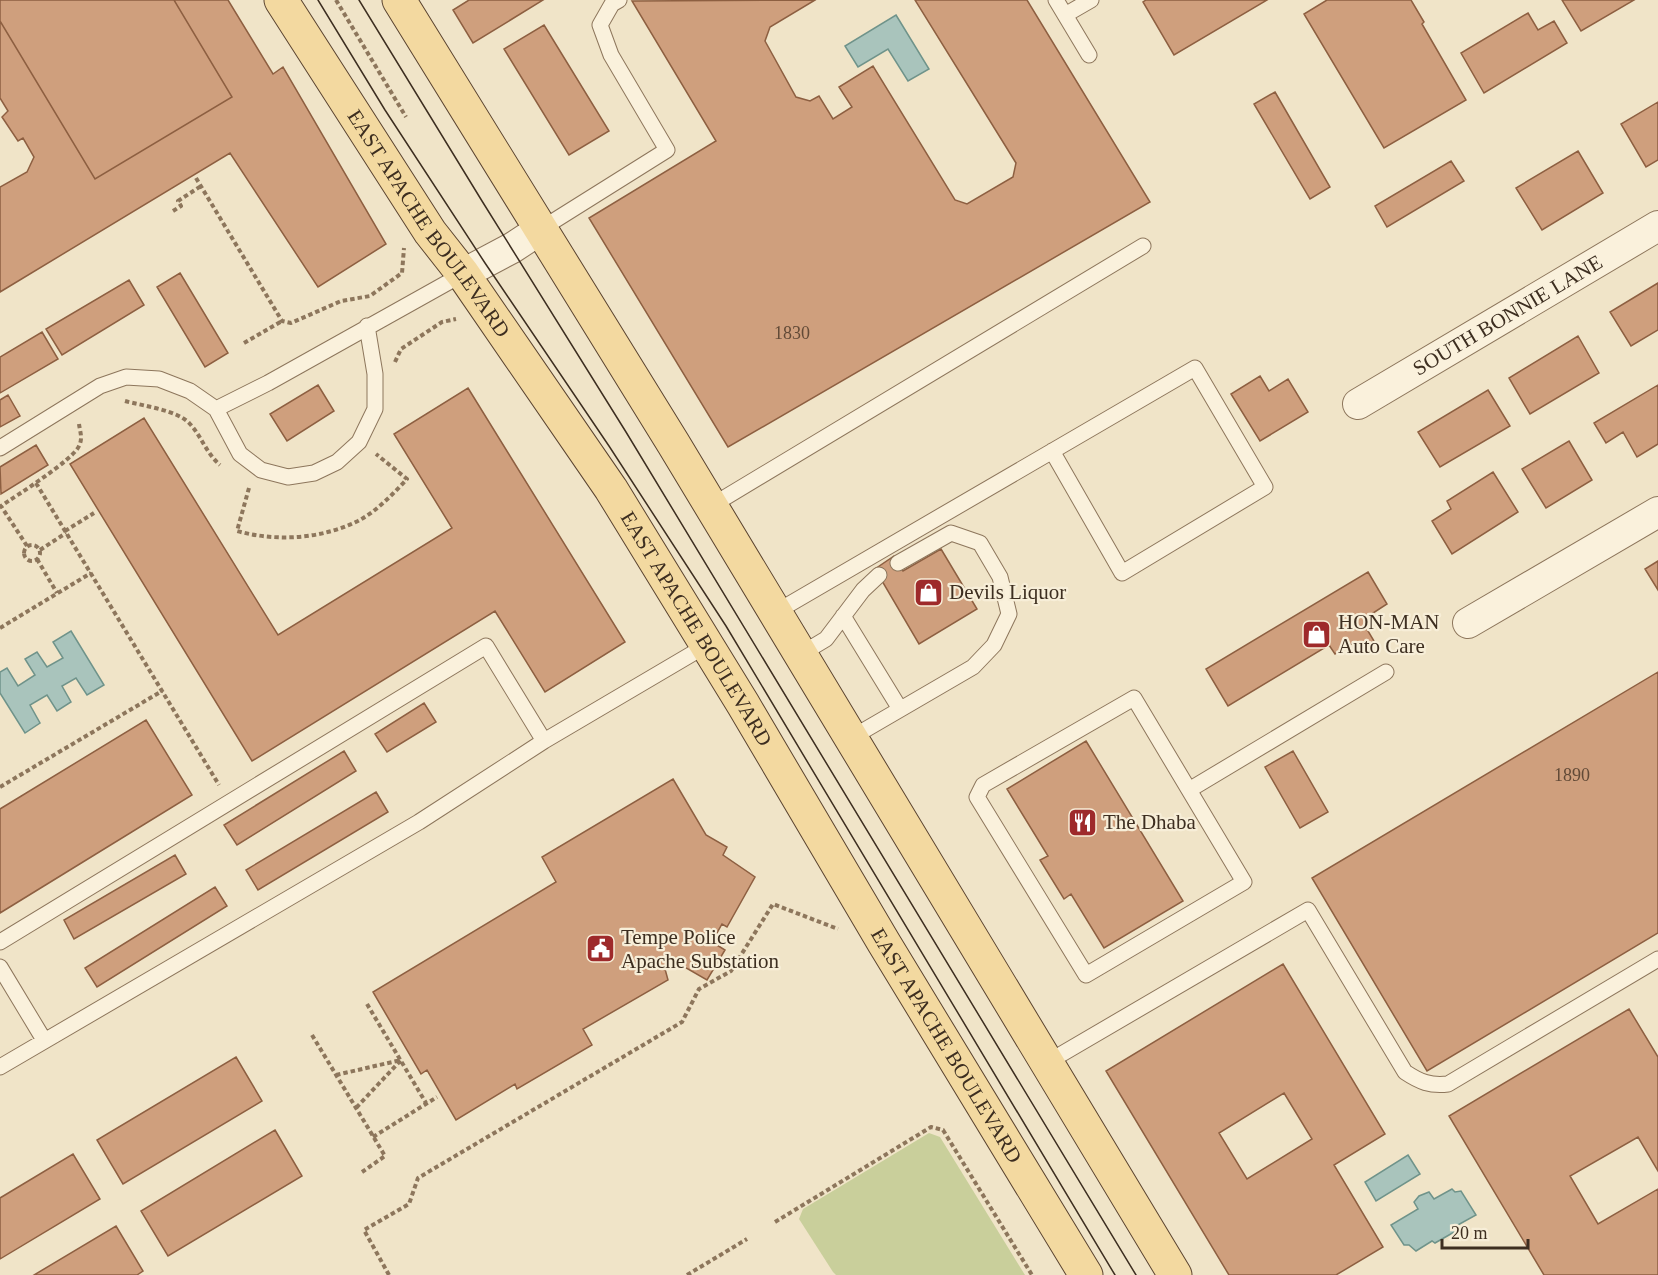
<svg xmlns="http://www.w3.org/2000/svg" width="1658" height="1275" font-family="Georgia,serif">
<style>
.green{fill:#c9cf9b}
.water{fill:#a9c4bc;stroke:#6f938a;stroke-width:1.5}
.building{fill:#cf9f7d;stroke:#8d5f41;stroke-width:1.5;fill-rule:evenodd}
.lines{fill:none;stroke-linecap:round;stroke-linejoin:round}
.service-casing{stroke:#8d765c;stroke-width:17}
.minor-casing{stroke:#8d765c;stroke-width:32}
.primary-casing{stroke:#5b4430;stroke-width:35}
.path{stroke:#8d765c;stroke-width:4;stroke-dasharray:4.5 3;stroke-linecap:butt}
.service{stroke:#faf1dc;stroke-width:15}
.minor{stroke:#faf1dc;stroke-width:30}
.primary{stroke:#f3d9a0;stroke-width:33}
.tram{stroke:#3d2e20;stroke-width:1.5}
.labels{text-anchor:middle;stroke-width:4.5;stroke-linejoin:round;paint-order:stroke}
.number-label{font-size:18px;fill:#624a37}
.street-label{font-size:21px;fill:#3d2e20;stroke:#f7eed8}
.poi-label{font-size:21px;fill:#3d2e20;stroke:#f7eed8;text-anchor:start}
</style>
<rect width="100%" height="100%" fill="#f0e4c8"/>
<path class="green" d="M929,1133l11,4 85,138h-189l-3,-3 -34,-53 4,-10z"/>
<path class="water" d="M896,15l33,54 -21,12 -20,-32 -30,18 -13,-21z
M71,631l33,54 -17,10 -11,-17 -14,8 9,16 -14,9 -10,-16 -17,10 10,18 -15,10 -25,-40v-21l7,-4 11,18 17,-11 -10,-16 12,-7 10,15 16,-9 -10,-16z
M1408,1155l12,19 -44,27 -11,-19z
M1452,1189l3,3 6,-1 15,24 -20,11v5l-21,12 -3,-2 -16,10 -7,-6h-5l-13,-20 27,-16 -4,-7 5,-6 10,-4 5,7z"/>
<path class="building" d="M0,0h174l58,97 -137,82 -95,-158z
M174,0h54l45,74 10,-7 103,177 -68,43 -88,-134 -230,139v-105l27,-15 7,-15 -11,-19 -5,3 -16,-24 6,-6 -8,-13v-77l95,158 137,-82z
M469,0h74l-70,43 -20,-33z
M815,0l-45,27 -5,14 31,56 14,4 9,-5 14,23 19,-12 -13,-20 34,-21 82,134 12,4 46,-27 3,-14 -101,-163h112l123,202 -422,245 -139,-229 127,-77 -84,-140z
M1146,0h121l-93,55 -31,-53z
M1327,0h84l13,22 -2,2 44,76 -82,48 -80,-134z
M1562,0h72l-53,31z
M1528,13l10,17 16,-9 13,22 -83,50 -23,-40z
M544,25l65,106 -40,24 -65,-106z
M1275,92l55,95 -20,12 -56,-95z
M1658,102v58l-12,7 -25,-43z
M1578,151l25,42 -61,37 -26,-42z
M1451,161l13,20 -77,46 -12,-21z
M180,273l48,80 -23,14 -48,-80z
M129,280l15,25 -82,50 -16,-26z
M1658,283v47l-27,16 -21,-34z
M42,332l16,27 -58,34v-36z
M1578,336l21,37 -69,41 -21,-36z
M1260,376l9,15 19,-12 20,33 -48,29 -29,-47z
M318,385l16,26 -47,30 -17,-27z
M1658,385v59l-21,13 -14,-25 -17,11 -12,-20z
M468,388l157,254 -80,50 -50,-81 -243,150 -182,-297 74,-46 134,217 174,-107 -58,-94z
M1488,390l22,36 -70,41 -22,-35z
M8,395l12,21 -20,11v-27z
M1569,441l23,39 -46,28 -24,-39z
M36,445l12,20 -47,29 -1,-27z
M1493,472l25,40 -66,42 -20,-33 19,-12 -4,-8z
M941,549l36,60 -58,35 -44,-75 19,-13 9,15z
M1658,561v29l-13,-21z
M1368,572l19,32 -14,9 4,6 -12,7 9,15 -16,10 -5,-8 -18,11 -6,-9 -101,61 -22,-37z
M1658,672v261l-231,138 -115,-193z
M424,703l12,19 -49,30 -12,-18z
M146,720l46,75 -192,118v-104z
M1086,741l97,160 -79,47 -33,-54 -7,5 -24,-39 8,-4 -41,-67z
M344,751l12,20 -119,74 -13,-20z
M1293,751l35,61 -28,16 -35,-61z
M673,779l33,56 21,12 -4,8 32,22 -28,50 -5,-3 -10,18 13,8 -18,30 -38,-22 -4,11 3,11 -85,49 9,16 -75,44 -2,-5 -59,36 -29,-50 -6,4 -48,-82 183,-110 -14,-25z
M376,792l12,20 -130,78 -12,-20z
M175,855l11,19 -112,65 -10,-19z
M215,887l12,19 -130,81 -12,-19z
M1283,964l102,170 -51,31 49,82 -47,28h-107l-123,-204zM1284,1093l28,46 -65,40 -28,-46z
M1629,1009l29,48v114l-20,-34 -68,39 28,48 60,-35v86h-114l-95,-159z
M236,1057l26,44 -139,83 -26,-44z
M275,1130l27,46 -134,80 -27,-45z
M73,1154l27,45 -100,60v-61z
M116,1226l27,45 -6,4h-103z"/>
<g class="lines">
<defs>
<path id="service" d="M1056,0l33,55
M1065,15l26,-15
M541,229l126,-79 -56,-95 -11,-30 12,-21 7,-4
M216,409l24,45 21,16 27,7 26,-4 23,-11 22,-20 16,-33v-35l-8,-48
M0,448l100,-62 26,-9 33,2 31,12 26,18 52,-26 195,-109
M711,506l432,-260
M776,612l419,-244 70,119 -143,86 -70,-122
M843,616l57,93
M801,654l25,-15 37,-49 16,-15
M1134,698l110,184 -158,93 -109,-178 6,-12z
M851,738l122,-71 21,-22 15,-31 -9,-37 -20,-34 -29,-10 -53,30
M1189,790l197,-118
M0,942l486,-296 58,95
M0,967l44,73
M1048,1062l260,-152 97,162c15,10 25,14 43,12l210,-125
M0,1067l419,-245 125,-81 163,-96"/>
<g id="minor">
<path d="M463,274l49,-26 29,-19"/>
<path id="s1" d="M1358,404l300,-178"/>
<path d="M1468,623l190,-111"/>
</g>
<g id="primary">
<path id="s2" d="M281,0l149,232 33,42 148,215 132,215 141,239 202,332"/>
<path d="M399,0l274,443 502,832"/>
</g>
</defs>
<use href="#service" class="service-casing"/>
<use href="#minor" class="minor-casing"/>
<use href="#primary" class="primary-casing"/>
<path class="path" d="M336,0l70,117
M196,178l86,143 9,2 50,-22 29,-5 32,-23 2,-25
M173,211l8,-5 -3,-5 23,-15
M244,343l38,-22
M395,362l6,-13 41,-27 14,-3
M125,401c18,5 53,9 65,23 12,13 16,29 30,41
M36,483l183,302
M249,488l-12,43c40,11 84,8 121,-10 19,-10 35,-27 49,-42l-31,-25
M65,531l29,-18
M24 553a8 8 0 1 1 16 0a8 8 0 1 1-16 0Z
M27,546l-26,-40c15,-10 72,-46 78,-60 4,-8 1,-14 0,-22
M40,550l26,-17
M37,559l20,34
M0,628l91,-55
M0,787l162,-96
M367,1004l59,99
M312,1035l73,121 -23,16
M336,1075l65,-15 -45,48
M373,1137l64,-40
M775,1222l156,-95 12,3 89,145
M389,1275l-25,-45 45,-26 9,-26 264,-156 17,-33 32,-18 42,-67 65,25
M687,1275l60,-36"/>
<use href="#service" class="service"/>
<use href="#minor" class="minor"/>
<use href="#primary" class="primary"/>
<path class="tram" d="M318,0l67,110 100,153 124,183 117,180 389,649
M359,0l123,201 144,231 510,843"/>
</g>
<defs>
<symbol id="shop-square" viewBox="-11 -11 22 22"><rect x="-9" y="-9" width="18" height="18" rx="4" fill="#9e2a2b" stroke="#f7eed8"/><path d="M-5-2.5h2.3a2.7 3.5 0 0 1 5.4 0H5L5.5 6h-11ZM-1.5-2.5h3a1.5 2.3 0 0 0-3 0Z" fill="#fff"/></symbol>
<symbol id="restaurant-square" viewBox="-11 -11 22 22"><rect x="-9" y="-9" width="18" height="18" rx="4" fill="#9e2a2b" stroke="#f7eed8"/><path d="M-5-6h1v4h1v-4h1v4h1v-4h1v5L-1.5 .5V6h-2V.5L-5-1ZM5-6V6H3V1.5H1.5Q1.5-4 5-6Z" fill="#fff"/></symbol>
<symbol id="civic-square" viewBox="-11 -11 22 22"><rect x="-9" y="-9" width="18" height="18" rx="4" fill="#9e2a2b" stroke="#f7eed8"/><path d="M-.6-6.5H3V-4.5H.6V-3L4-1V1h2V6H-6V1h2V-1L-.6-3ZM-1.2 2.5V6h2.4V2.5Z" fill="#fff"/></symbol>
</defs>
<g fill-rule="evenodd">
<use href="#shop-square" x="912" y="576" width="33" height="33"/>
<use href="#shop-square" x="1300" y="618" width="33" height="33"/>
<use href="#restaurant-square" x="1066" y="806" width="33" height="33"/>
<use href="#civic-square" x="584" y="932" width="33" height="33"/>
</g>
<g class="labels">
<g class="number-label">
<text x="792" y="339">1830</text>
<text x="1572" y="781">1890</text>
</g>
<g class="street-label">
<text dy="7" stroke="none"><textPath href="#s2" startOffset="268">EAST APACHE BOULEVARD</textPath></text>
<text dy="7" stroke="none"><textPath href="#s1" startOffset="174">SOUTH BONNIE LANE</textPath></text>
<text dy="7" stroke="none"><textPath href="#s2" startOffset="754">EAST APACHE BOULEVARD</textPath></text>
<text dy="7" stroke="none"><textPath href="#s2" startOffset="1240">EAST APACHE BOULEVARD</textPath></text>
</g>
<g class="poi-label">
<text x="949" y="599">Devils Liquor</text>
<text x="1338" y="629">HON-MAN<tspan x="1338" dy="24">Auto Care</tspan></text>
<text x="1103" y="829">The Dhaba</text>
<text x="621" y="944">Tempe Police<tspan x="621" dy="24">Apache Substation</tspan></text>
</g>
</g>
<path d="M1442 1239v9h86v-9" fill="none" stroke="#3d2e20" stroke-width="3"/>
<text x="1451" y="1239" font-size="18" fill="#3d2e20" stroke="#f7eed8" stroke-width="4.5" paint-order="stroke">20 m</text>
</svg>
